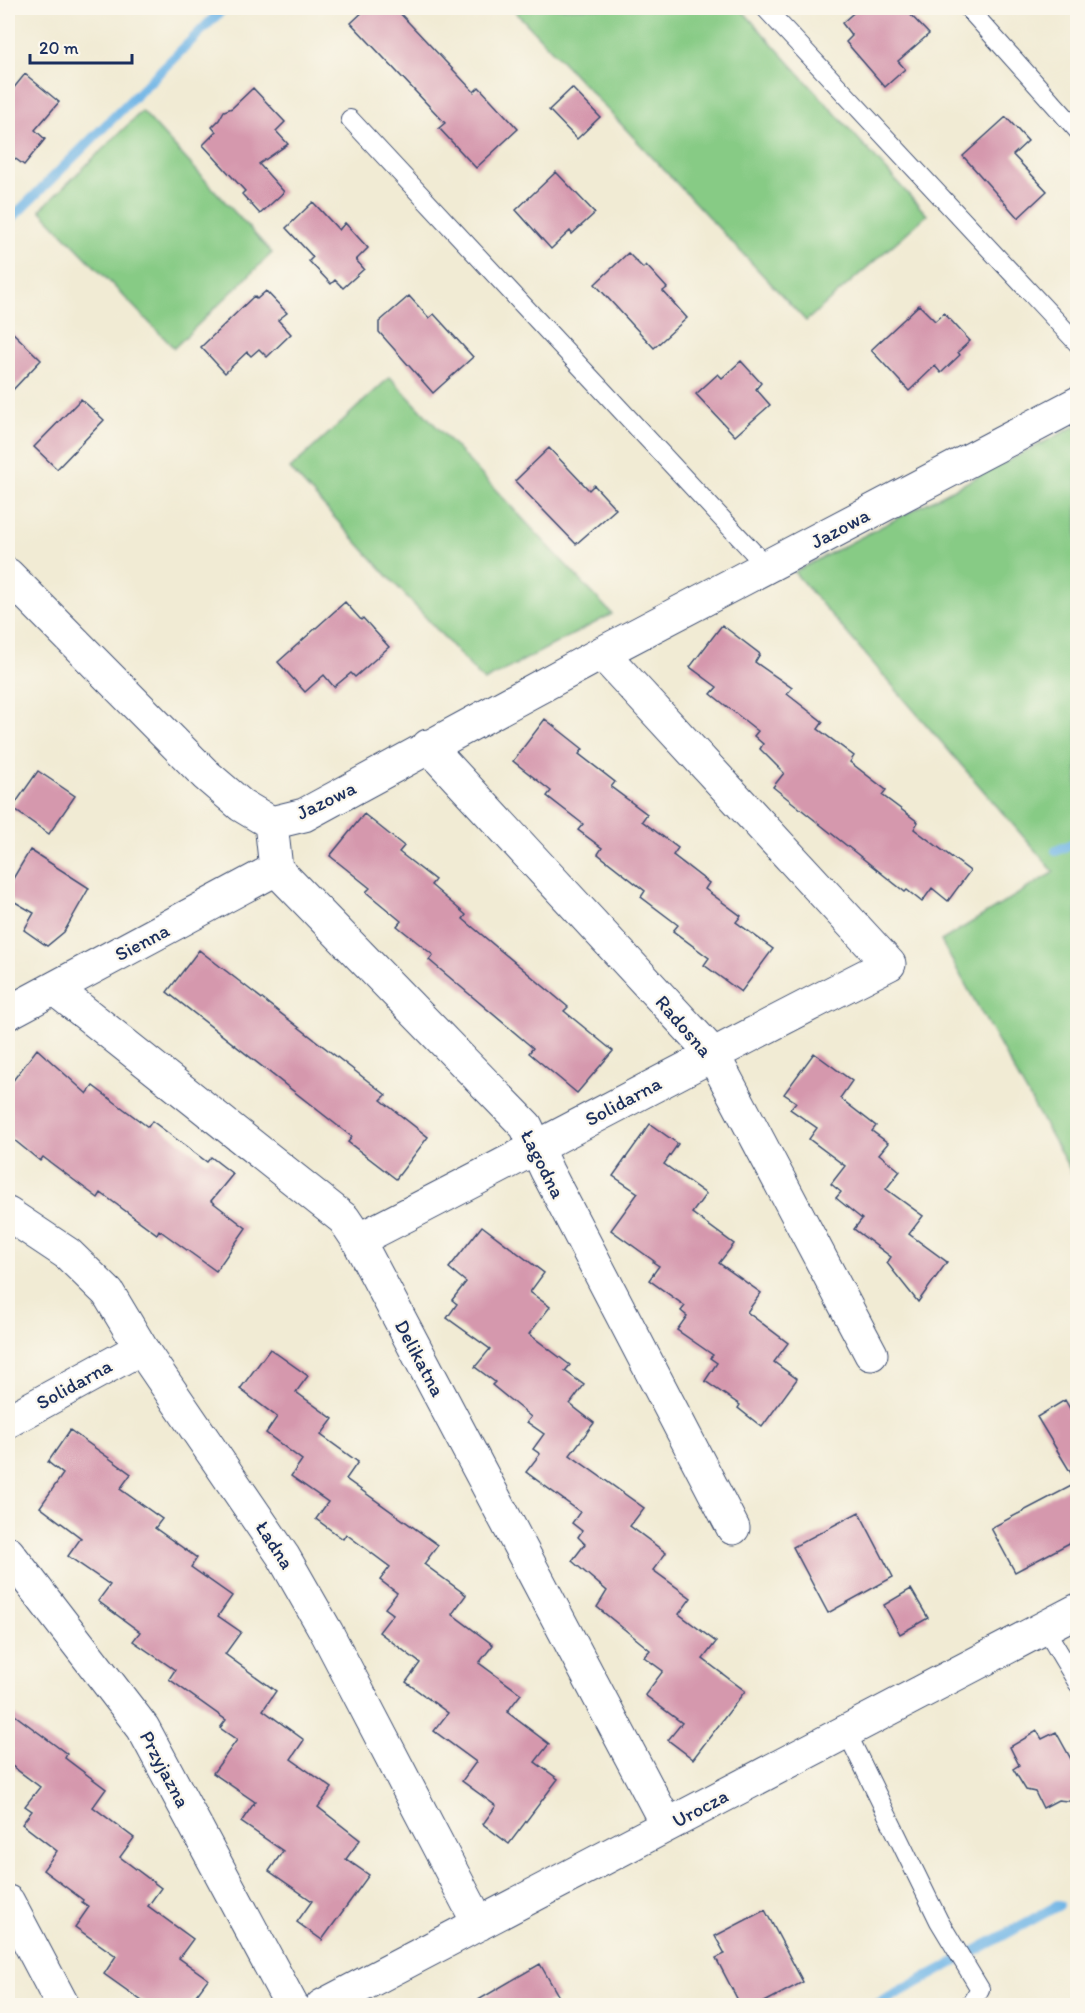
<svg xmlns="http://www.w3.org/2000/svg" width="1085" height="2013" font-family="Itim,sans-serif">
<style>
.green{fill:#87cb85;stroke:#517d72;stroke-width:1.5}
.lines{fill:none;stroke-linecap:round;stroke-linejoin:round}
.stream{stroke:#6fb5e6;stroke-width:10}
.building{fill:#d598ad}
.lane-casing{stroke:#3b4b70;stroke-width:20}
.street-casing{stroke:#3b4b70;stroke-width:35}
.lane{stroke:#fff;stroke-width:18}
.street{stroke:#fff;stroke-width:33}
.labels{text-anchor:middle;stroke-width:4.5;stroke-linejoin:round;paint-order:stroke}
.street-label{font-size:20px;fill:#1b2f5e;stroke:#fbf7ec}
</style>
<rect width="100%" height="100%" fill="#fbf7ec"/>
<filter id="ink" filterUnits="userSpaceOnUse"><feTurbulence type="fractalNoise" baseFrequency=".0167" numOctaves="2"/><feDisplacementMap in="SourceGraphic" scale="12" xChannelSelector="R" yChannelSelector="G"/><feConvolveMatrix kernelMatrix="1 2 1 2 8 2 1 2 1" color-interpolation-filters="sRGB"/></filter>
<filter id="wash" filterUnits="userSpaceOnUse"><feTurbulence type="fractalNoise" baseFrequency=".008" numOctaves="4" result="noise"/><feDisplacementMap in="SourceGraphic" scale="24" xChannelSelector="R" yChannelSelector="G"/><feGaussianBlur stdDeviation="1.35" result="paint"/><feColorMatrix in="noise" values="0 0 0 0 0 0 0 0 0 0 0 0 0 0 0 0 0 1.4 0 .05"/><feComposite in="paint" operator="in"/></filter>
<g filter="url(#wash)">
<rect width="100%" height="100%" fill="#f1ebd4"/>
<path class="green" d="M512,8h228l187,207 -121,106z
M142,111l130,142 -98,95 -134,-138z
M390,377l222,237 -128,67 -194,-212z
M1077,425v757l-136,-241 113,-69 -260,-300z"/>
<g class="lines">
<path class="stream" d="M8,222l216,-214
M1056,851l22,-10
M874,2006l185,-101"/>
</g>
<g id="blocks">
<path class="building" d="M367,8h28l79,84 5,-5 39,42 -42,39 -37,-40 6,-5 -94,-100z
M859,8h45l25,26 -31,27 7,8 -20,18 -39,-45 6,-6 -10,-13z
M25,74l34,28 -24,28 10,9 -21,26 -11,-8 -5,6v-68z
M253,88l32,34 -9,9 12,13 -29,20 25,28 -24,22 -18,-20 3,-3 -42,-46 13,-13 -4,-5 7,-7 5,-9 8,-3z
M572,88l28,29 -23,22 -28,-29z
M1006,117l22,24 -15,14 34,36 -29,27 -55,-62z
M556,172l39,41 -23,21 -2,-3 -19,18 -35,-39z
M313,202l26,28 6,-7 23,25 -12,12 8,9 -21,19 -8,-8 -4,4 -22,-23 4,-4 -27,-29z
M628,253l15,15 3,-3 21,23 -4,3 24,27 -33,30 -59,-64z
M266,291l21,22 -9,7 13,14 -24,23 -8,-8 -8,7 -4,-4 -22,21 -24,-26 53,-51 3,3z
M409,296l20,22 5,-4 39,43 -40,36 -54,-61v-10z
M919,305l16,16 9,-8 26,28 -12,11 2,3 -19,18 -6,-7 -26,25 -38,-41z
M8,328l33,32 -33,35z
M741,361l20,22 -5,6 14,16 -35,31 -39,-42 22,-20 4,4z
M81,399l23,21 -47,49 -23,-22z
M549,448l40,42 5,-5 22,24 -40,35 -61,-63z
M345,602l16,18 2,-2 26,29 -34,30 -4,-4 -17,14 -10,-12 -19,17 -27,-30z
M722,625l38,29 -5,8 37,26 -5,6 36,28 -5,7 36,27 -4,6 36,28 -4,5 36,27 -4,7 56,42 -22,30 -16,-13 -10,14 -15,-12 -2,2 -132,-105 11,-14 -24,-24 3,-5 -9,-8 4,-5 -47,-37 6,-7 -27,-20z
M545,719l38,30 -4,5 36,28 -4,5 36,27 -5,7 36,27 -5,7 36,28 -4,6 36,27 -5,6 37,27 -32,43 -37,-27 5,-7 -36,-27 5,-6 -37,-28 4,-6 -47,-37 4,-6 -24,-18 5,-6 -36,-28 4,-5 -38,-30z
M38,771l37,25 -26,38 -37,-26z
M364,814l40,32 -5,6 36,28 -4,5 35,30 -3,4 105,88 -4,4 49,40 -36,42 -48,-40 4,-5 -104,-88 4,-5 -36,-29 4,-5 -35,-29 4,-4 -40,-32z
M30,850l59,38 -25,44 -17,14 -23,-16 10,-17 -26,-15v-11z
M199,950l187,145 -5,5 47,37 -32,42 -48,-37 4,-5 -185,-145z
M37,1049l50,45 6,-8 55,41 4,-6 55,41 4,-5 22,17 -22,27 35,27 -30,43 -57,-41 -2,4 -56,-41 -3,5 -55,-41 -3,4 -32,-26v-48z
M814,1053l38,28 -12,17 36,28 -4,5 16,12 -9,11 21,17 -14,18 37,27 -14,18 38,28 -29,40 -31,-39 4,-6 -37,-28 8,-10 -26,-21 5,-6 -10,-8 14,-18 -36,-27 8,-11 -27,-19 6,-7 -12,-8z
M650,1124l28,20 -14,20 42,30 -14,19 42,31 -15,19 42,30 -14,19 41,31 -14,19 23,17 -35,48 -24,-19 2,-3 -35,-24 12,-18 -7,-5 3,-3 -36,-25 10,-14 -6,-5 4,-5 -36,-26 10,-14 -6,-4 1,-1 -43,-31 27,-37 -25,-17z
M482,1226l62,47 -14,19 20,15 -21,27 41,31 -5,6 19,14 -14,19 24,19 -24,32 74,53 -14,18 36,27 -13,17 38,28 -12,16 37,28 -13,17 42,32 -52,68 -25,-19 14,-17 -37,-28 18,-24 -19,-14 6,-7 -53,-43 10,-16 -35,-30 13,-17 -7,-7 4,-6 -10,-8 8,-11 -54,-40 14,-18 -7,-5 11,-15 -17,-12 4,-5 -39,-32 3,-3 -20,-15 15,-18 -43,-31 10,-14 -5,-4 14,-18 -17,-14z
M270,1349l38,27 -12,16 37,27 -12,16 37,27 -12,17 92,66 -14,19 42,31 -14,19 41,31 -14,18 42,31 -14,18 42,32 -14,18 23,17 -49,65 -26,-20 13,-18 -34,-25 14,-19 -42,-31 14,-18 -42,-31 14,-19 -41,-31 14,-18 -8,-6 12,-15 -17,-13 10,-13 -44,-33 -3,5 -27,-20 12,-17 -37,-26 11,-16 -36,-27 11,-16 -37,-28z
M1065,1400l12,21v62l-40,-66z
M70,1430l61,44 -11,15 42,30 -7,9 42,30 -6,9 41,29 -14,20 23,16 -16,22 51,37 -13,19 41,30 -13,19 41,29 -14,19 42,33 -14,19 23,16 -47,65 -25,-18 15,-21 -43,-30 14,-20 -42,-29 14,-20 -42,-29 24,-33 -17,-12 6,-8 -57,-41 6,-9 -42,-29 7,-9 -42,-31 12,-16 -42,-29 13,-18 -41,-31 23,-33 -15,-12z
M1077,1483v56l-62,33 -24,-44z
M859,1512l34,65 -65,36 -35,-66z
M911,1589l17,29 -28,16 -16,-29z
M8,1710l59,44 -2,4 41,31 -13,18 41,31 -14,19 41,31 -13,18 45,33 -14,19 29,21 -20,27h-39l-45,-32 12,-18 -41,-29 14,-20 -7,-5 1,-2 -40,-30 14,-19 -35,-27 10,-13 -7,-5 15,-19 -32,-24z
M1037,1731l5,8 14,-7 21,38v32l-19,-2 -15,8 -8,-16 -9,-2 -13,-21 6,-4 -9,-18z
M765,1910l38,72 -46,24h-16l-25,-48 9,-4 -10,-18z
M540,1964l19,33 -16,9h-75z"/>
</g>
</g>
<g filter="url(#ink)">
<use href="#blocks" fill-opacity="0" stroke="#3b4b70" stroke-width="1.5"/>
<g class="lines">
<defs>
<path id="lane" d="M765,8l313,336
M968,8l110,123
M350,119l417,448
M1044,1627l34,57
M846,1731l93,190 41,68 -11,17"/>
<path id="street" d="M8,575l198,200 35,30 30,18 33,-8 298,-162 476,-250
M428,746l284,307 159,301
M271,823l5,46 250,257 21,45 186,357
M55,989l289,230 14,21 309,585
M8,1013l268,-144
M8,1214l60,40 40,39 33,55 142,208 44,77 152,291
M358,1240c178,-91 353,-186 531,-276l-287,-311
M8,1421l133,-73
M8,1553l135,175 149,278
M8,1902l55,104
M322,2006l756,-396"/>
</defs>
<use href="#lane" class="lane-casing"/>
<use href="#street" class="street-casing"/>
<use href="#lane" class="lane"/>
<use href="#street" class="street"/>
</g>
</g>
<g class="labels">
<g class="street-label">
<text transform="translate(840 528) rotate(-28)" y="7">Jazowa</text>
<text transform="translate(326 800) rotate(-26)" y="7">Jazowa</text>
<text transform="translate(142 942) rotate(-28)" y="7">Sienna</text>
<text transform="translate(684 1026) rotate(49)" y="7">Radosna</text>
<text transform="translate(623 1101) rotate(-28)" y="7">Solidarna</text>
<text transform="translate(543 1164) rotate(63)" y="7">Łagodna</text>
<text transform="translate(420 1358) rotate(62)" y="7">Delikatna</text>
<text transform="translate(74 1384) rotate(-29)" y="7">Solidarna</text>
<text transform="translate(275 1545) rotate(57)" y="7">Ładna</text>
<text transform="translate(165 1769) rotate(62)" y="7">Przyjazna</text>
<text transform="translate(700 1808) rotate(-28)" y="7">Urocza</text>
</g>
</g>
<rect width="1085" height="2013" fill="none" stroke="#fbf7ec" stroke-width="30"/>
<path d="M30 54v9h102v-9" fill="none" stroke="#1b2f5e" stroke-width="3"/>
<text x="39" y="54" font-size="18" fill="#1b2f5e" stroke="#fbf7ec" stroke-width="4.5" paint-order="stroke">20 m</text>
</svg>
